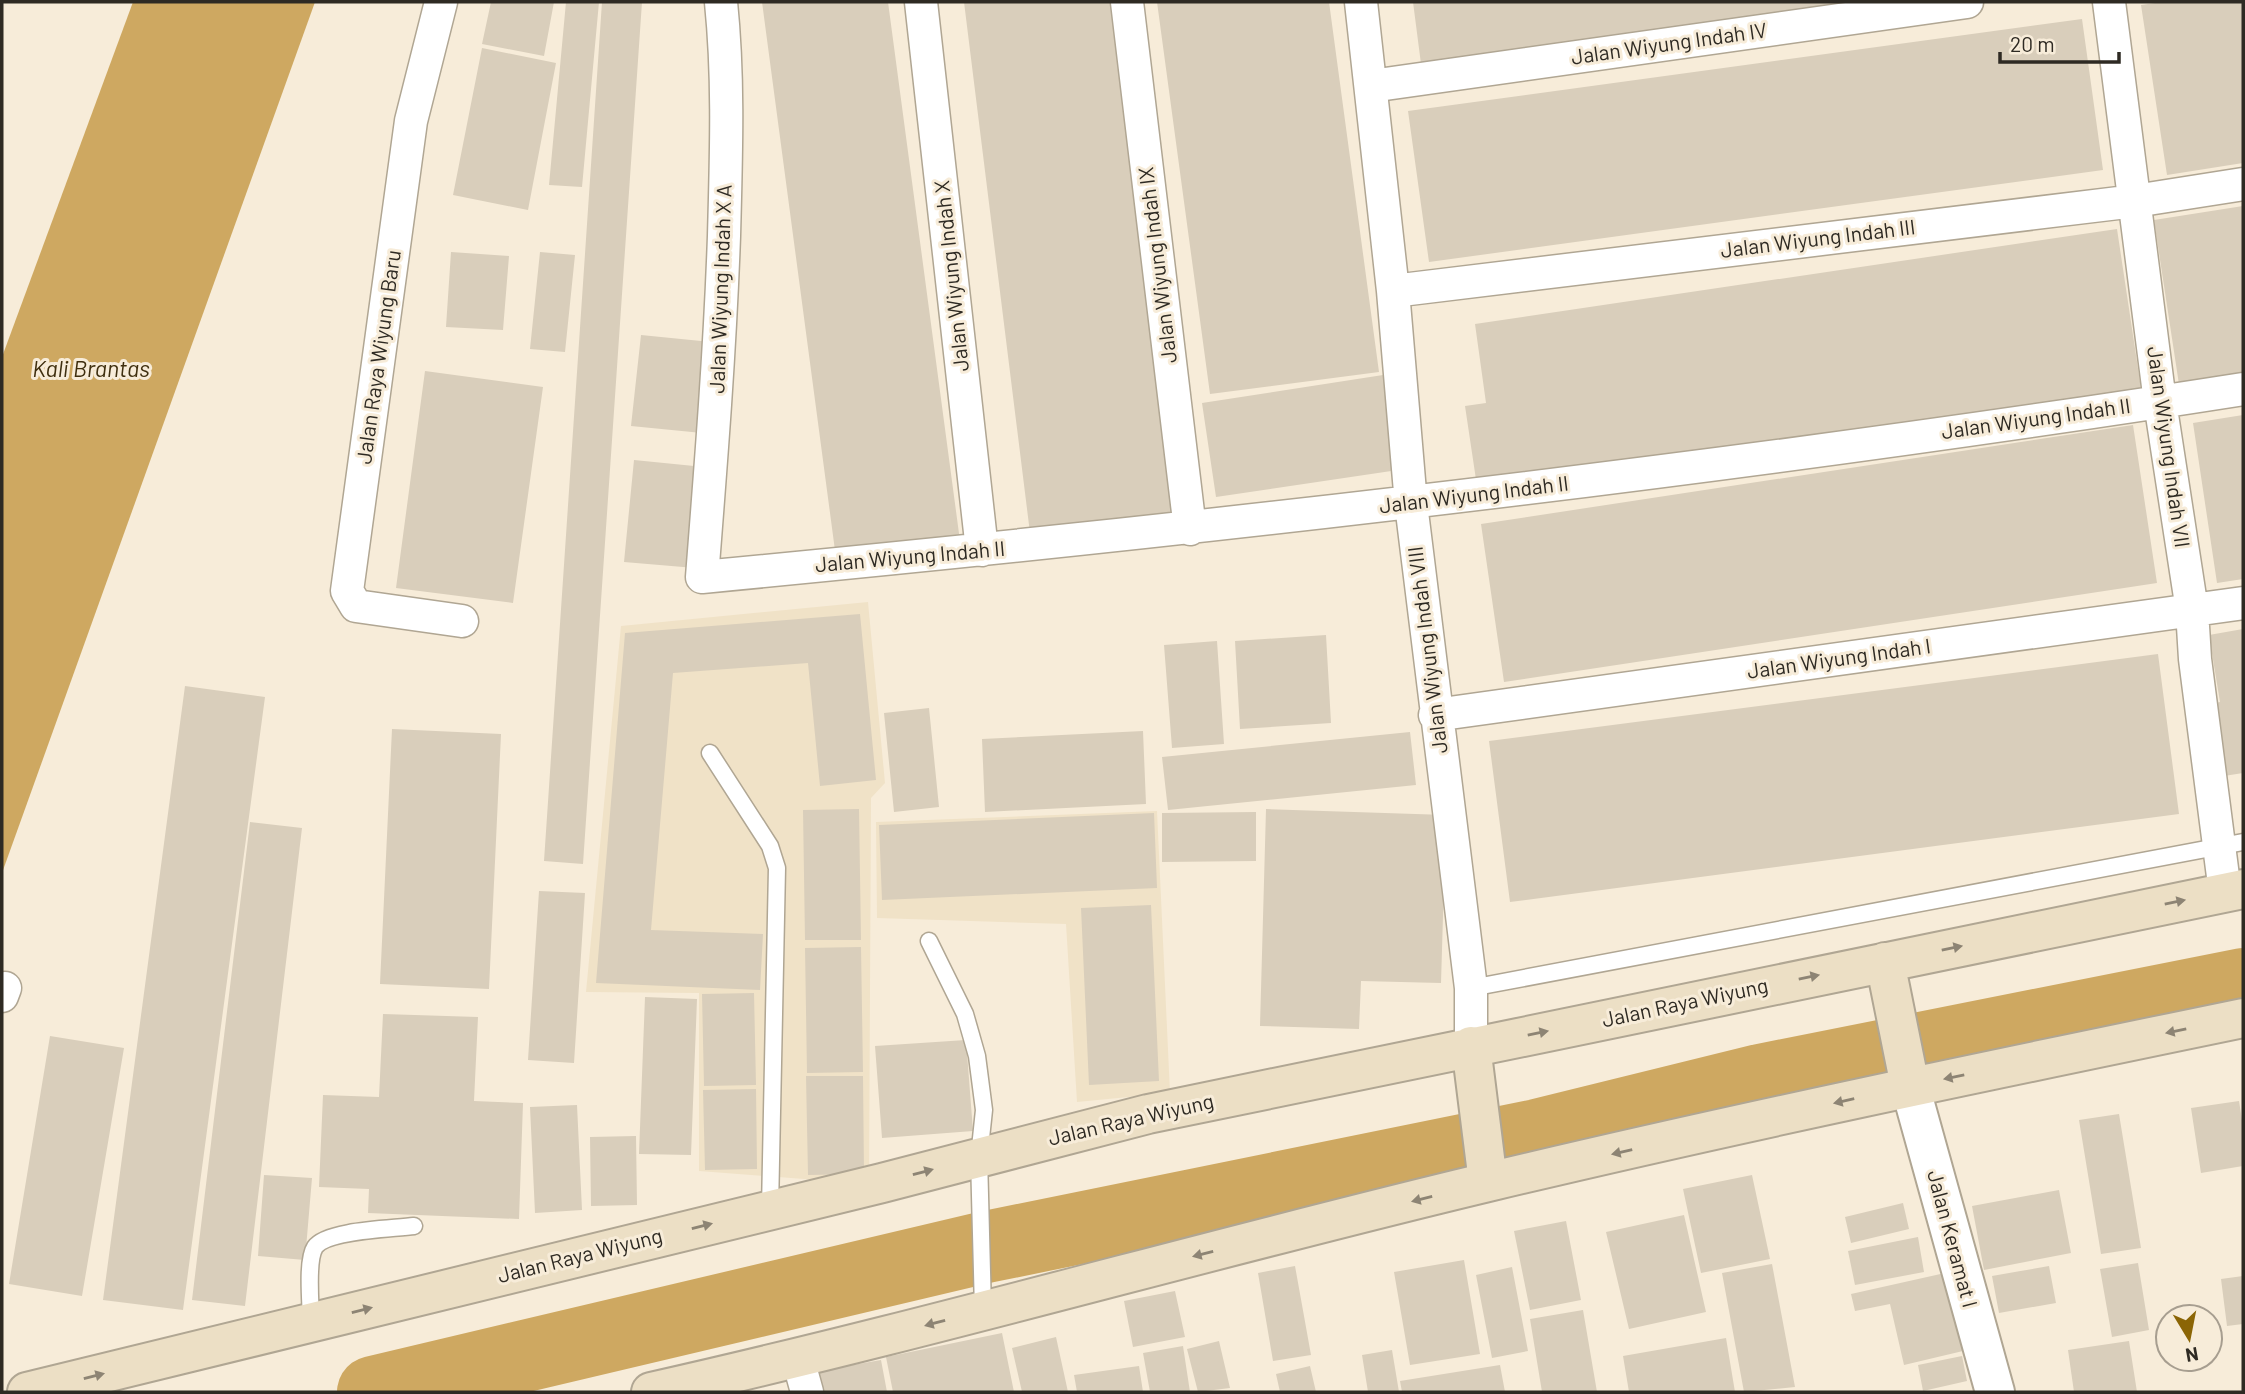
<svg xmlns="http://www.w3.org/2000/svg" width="2245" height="1394" font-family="Barlow,sans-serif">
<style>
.built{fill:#f0e2c7}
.water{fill:#cea861}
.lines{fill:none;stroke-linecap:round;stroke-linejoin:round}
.river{stroke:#cea861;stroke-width:72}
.building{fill:#d9cebb}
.service-casing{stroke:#b0a693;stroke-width:19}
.minor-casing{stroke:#b0a693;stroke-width:35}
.tertiary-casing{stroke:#b0a693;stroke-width:42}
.secondary-casing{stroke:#b0a693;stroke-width:42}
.service{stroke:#fff;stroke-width:16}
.minor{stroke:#fff;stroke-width:32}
.tertiary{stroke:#fff;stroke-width:38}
.secondary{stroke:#ecdfc5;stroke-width:38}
.oneway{fill:#8d8474}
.labels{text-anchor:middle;stroke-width:6;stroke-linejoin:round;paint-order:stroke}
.street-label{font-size:21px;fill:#2e2a23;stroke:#f7ecd9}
.water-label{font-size:23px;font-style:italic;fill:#3f2f0f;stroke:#f7ecd9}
</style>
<rect width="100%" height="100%" fill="#f7ecd9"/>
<path class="built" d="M868,602l17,181 -14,15 -2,386 -170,-13v-178l-113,-1 35,-366z
M1157,811l13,282 -93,9 -11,-178 -189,-6 -1,-96z"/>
<path class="water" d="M133,2h182l-313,871v-516z"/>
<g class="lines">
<path class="river" d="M373,1392l613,-145 551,-112 223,-55 483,-96"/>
</g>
<path class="building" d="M491,2h63l-10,54 -62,-12z
M566,2h33l-17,185 -33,-2z
M602,2h40l-59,862 -39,-3z
M762,2h126l72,539 -124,17z
M964,2h147l64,513 -145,18z
M1157,2h172l50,370 -169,22z
M1413,2h482l-474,62z
M2162,2h81v161l-76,12 -26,-170z
M2082,19l21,151 -674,92 -21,-151z
M482,48l74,15 -28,147 -75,-15z
M2243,206v175l-63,10 -26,-171z
M2117,229l25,166 -664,98 -13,-87 21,-3 -11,-79z
M451,252l58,4 -6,74 -57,-3z
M540,252l35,3 -10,97 -35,-3z
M641,335l70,7 -9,91 -71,-7z
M425,371l118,16 -30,216 -117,-15z
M1383,375l15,95 -182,27 -14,-94z
M2243,415v164l-26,4 -24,-160z
M2133,425l24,158 -653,99 -23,-158z
M634,460l70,7 -9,101 -71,-6z
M860,614l16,166 -56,6 -12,-123 -135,10 -22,257 112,4 -3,56 -164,-7 29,-350z
M2243,629v144l-19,3 -12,-72 8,-2 -11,-67z
M1326,635l5,88 -91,6 -5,-88z
M1217,641l7,103 -52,4 -8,-103z
M2158,654l21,160 -669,88 -21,-161z
M185,686l80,11 -82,613 -80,-10z
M929,708l10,99 -45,5 -10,-99z
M392,729l109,5 -12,255 -109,-5z
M1143,731l3,73 -161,8 -3,-73z
M1410,732l6,53 -248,25 -6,-53z
M859,809l2,131h-56l-2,-130z
M1266,809l180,6 -5,168 -80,-2 -2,48 -99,-3z
M1256,812v49l-94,1v-49z
M1154,813l3,75 -275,12 -3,-75z
M250,822l52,6 -57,478 -53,-6z
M539,891l46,2 -11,170 -46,-3z
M1151,905l8,176 -70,4 -8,-177z
M861,947l2,125 -56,1 -2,-125z
M754,993l2,92 -52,1 -2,-92z
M645,997l52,2 -6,156 -52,-1z
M383,1014l95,3 -4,84 49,2 -4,116 -151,-6 1,-24 -50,-2 4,-92 56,2z
M50,1036l74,12 -42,248 -73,-12z
M966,1040l7,91 -91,7 -7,-92z
M806,1076h57l1,98 -56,1z
M756,1089l1,80 -52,1 -2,-80z
M2239,1101l4,26v39l-42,7 -10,-65z
M577,1105l5,105 -47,3 -5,-106z
M2119,1114l22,134 -40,6 -22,-134z
M636,1136l1,69 -46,1 -1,-69z
M264,1175l48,3 -7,82 -47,-4z
M1752,1175l18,84 -69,14 -18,-84z
M2059,1190l12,63 -87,17 -12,-64z
M1903,1203l6,26 -58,14 -6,-26z
M1684,1215l22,97 -77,17 -23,-97z
M1566,1221l15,79 -51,10 -16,-79z
M1918,1237l6,35 -69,13 -7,-34z
M1464,1260l16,94 -70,11 -16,-93z
M2138,1263l11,67 -37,7 -12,-68z
M1772,1264l23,123 -51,5 -22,-119z
M1295,1266l16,89 -38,6 -15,-88z
M2049,1266l7,37 -57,10 -7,-37z
M1512,1267l16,84 -36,7 -16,-83z
M1945,1273l18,78 -59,14 -14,-61 -35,7 -4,-17z
M2243,1276v48l-16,2 -6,-47z
M1175,1291l10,46 -52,10 -9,-46z
M1583,1310l14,82h-55l-12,-73z
M1002,1333l12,59h-121l-7,-35z
M1056,1337l12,55h-46l-10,-44z
M1726,1338l9,54h-106l-6,-36z
M1219,1341l11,47 -32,4 -11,-43z
M2129,1341l8,51h-63l-6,-42z
M1183,1346l7,46h-40l-7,-39z
M1392,1350l7,42h-31l-6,-37z
M1962,1356l5,25 -44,10 -5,-26z
M881,1360l6,32h-65l-3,-21z
M1500,1365l5,27h-103l-2,-11z
M1139,1366l4,26h-66l-3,-17z
M1310,1366l6,26h-36l-4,-18z"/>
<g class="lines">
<defs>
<path id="service" d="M710,753l60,93 7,22 -7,341
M929,941l36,73 12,42 7,54 -5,47 4,153
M1471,988l772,-146
M311,1322c0,-17 -5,-61 4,-75 12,-17 77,-18 99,-21"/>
<path id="minor" d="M441,2l-30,119 -64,470 9,15 106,15
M721,2c8,78 5,156 3,234 -4,114 -13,227 -22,341 515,-49 1030,-108 1541,-188
M921,2l61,548
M1127,2l63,527
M1361,2l32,289 18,213 60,484v58
M2109,2l51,400 32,208 3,49 30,233
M1371,86l596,-84
M1393,291l742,-90 108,-17
M1435,715l808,-112
M2,996l3,-8
M798,1359l9,33"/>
<path id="tertiary" d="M1910,1086l85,306"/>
<path id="secondary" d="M1885,962l25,124
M1471,1046l17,136
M27,1392l855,-209 266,-69 1095,-225
M651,1392c280,-63 557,-143 837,-210 251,-60 503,-112 755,-164"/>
</defs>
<use href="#service" class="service-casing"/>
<use href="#minor" class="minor-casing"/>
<use href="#tertiary" class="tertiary-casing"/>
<use href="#secondary" class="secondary-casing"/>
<use href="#service" class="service"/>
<use href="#minor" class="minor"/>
<use href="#tertiary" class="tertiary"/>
<use href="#secondary" class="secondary"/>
</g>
<defs><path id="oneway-solid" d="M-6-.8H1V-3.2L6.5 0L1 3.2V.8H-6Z" transform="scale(1.75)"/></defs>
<g class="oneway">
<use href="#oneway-solid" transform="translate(2175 902) rotate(-12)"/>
<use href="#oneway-solid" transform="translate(1952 948) rotate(-12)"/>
<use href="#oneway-solid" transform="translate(1809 977) rotate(-12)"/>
<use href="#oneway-solid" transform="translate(2176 1031) rotate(168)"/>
<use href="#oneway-solid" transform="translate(1538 1033) rotate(-12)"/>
<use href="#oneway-solid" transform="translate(1954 1077) rotate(168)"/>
<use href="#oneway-solid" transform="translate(1844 1101) rotate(167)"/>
<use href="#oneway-solid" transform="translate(1622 1152) rotate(167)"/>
<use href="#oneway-solid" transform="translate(923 1172) rotate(-15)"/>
<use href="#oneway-solid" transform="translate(1422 1199) rotate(166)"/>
<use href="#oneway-solid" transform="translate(702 1226) rotate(-14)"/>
<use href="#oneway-solid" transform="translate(1203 1254) rotate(166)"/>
<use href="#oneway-solid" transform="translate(362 1310) rotate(-14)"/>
<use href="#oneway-solid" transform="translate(935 1323) rotate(165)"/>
<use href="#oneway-solid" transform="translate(94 1376) rotate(-14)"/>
</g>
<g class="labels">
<g class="street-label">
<text transform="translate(1669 44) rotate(-8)" y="7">Jalan Wiyung Indah IV</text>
<text transform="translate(1818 239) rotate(-7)" y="7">Jalan Wiyung Indah III</text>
<text transform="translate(1158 265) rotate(-97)" y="7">Jalan Wiyung Indah IX</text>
<text transform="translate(952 276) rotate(-96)" y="7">Jalan Wiyung Indah X</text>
<text transform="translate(721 289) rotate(-88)" y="7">Jalan Wiyung Indah X A</text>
<text transform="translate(379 357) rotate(-82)" y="7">Jalan Raya Wiyung Baru</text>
<text transform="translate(2036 419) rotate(-8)" y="7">Jalan Wiyung Indah II</text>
<text transform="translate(2168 447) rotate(82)" y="7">Jalan Wiyung Indah VII</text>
<text transform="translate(1474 495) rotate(-7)" y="7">Jalan Wiyung Indah II</text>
<text transform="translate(910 557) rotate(-5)" y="7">Jalan Wiyung Indah II</text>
<text transform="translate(1428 650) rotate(-97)" y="7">Jalan Wiyung Indah VIII</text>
<text transform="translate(1839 659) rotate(-8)" y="7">Jalan Wiyung Indah I</text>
<text transform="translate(1685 1003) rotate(-12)" y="7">Jalan Raya Wiyung</text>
<text transform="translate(1131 1120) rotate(-13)" y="7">Jalan Raya Wiyung</text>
<text transform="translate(1952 1239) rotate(75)" y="7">Jalan Keramat I</text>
<text transform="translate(580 1256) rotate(-14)" y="7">Jalan Raya Wiyung</text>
</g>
<g class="water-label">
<text x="91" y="377">Kali Brantas</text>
</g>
</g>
<rect width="2245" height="1394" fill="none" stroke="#2e2a23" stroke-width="7"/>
<g transform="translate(2189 1338) rotate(170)"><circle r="33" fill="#f7ecd9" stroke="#a79e90" stroke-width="2"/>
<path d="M0-5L12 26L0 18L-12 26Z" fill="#8b6505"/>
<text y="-10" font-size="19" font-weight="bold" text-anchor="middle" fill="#2e2a23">N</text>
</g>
<path d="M2000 52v10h119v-10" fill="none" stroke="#2e2a23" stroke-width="3.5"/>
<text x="2010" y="52" font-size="21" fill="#2e2a23" stroke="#f7ecd9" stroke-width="5" paint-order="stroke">20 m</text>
</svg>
